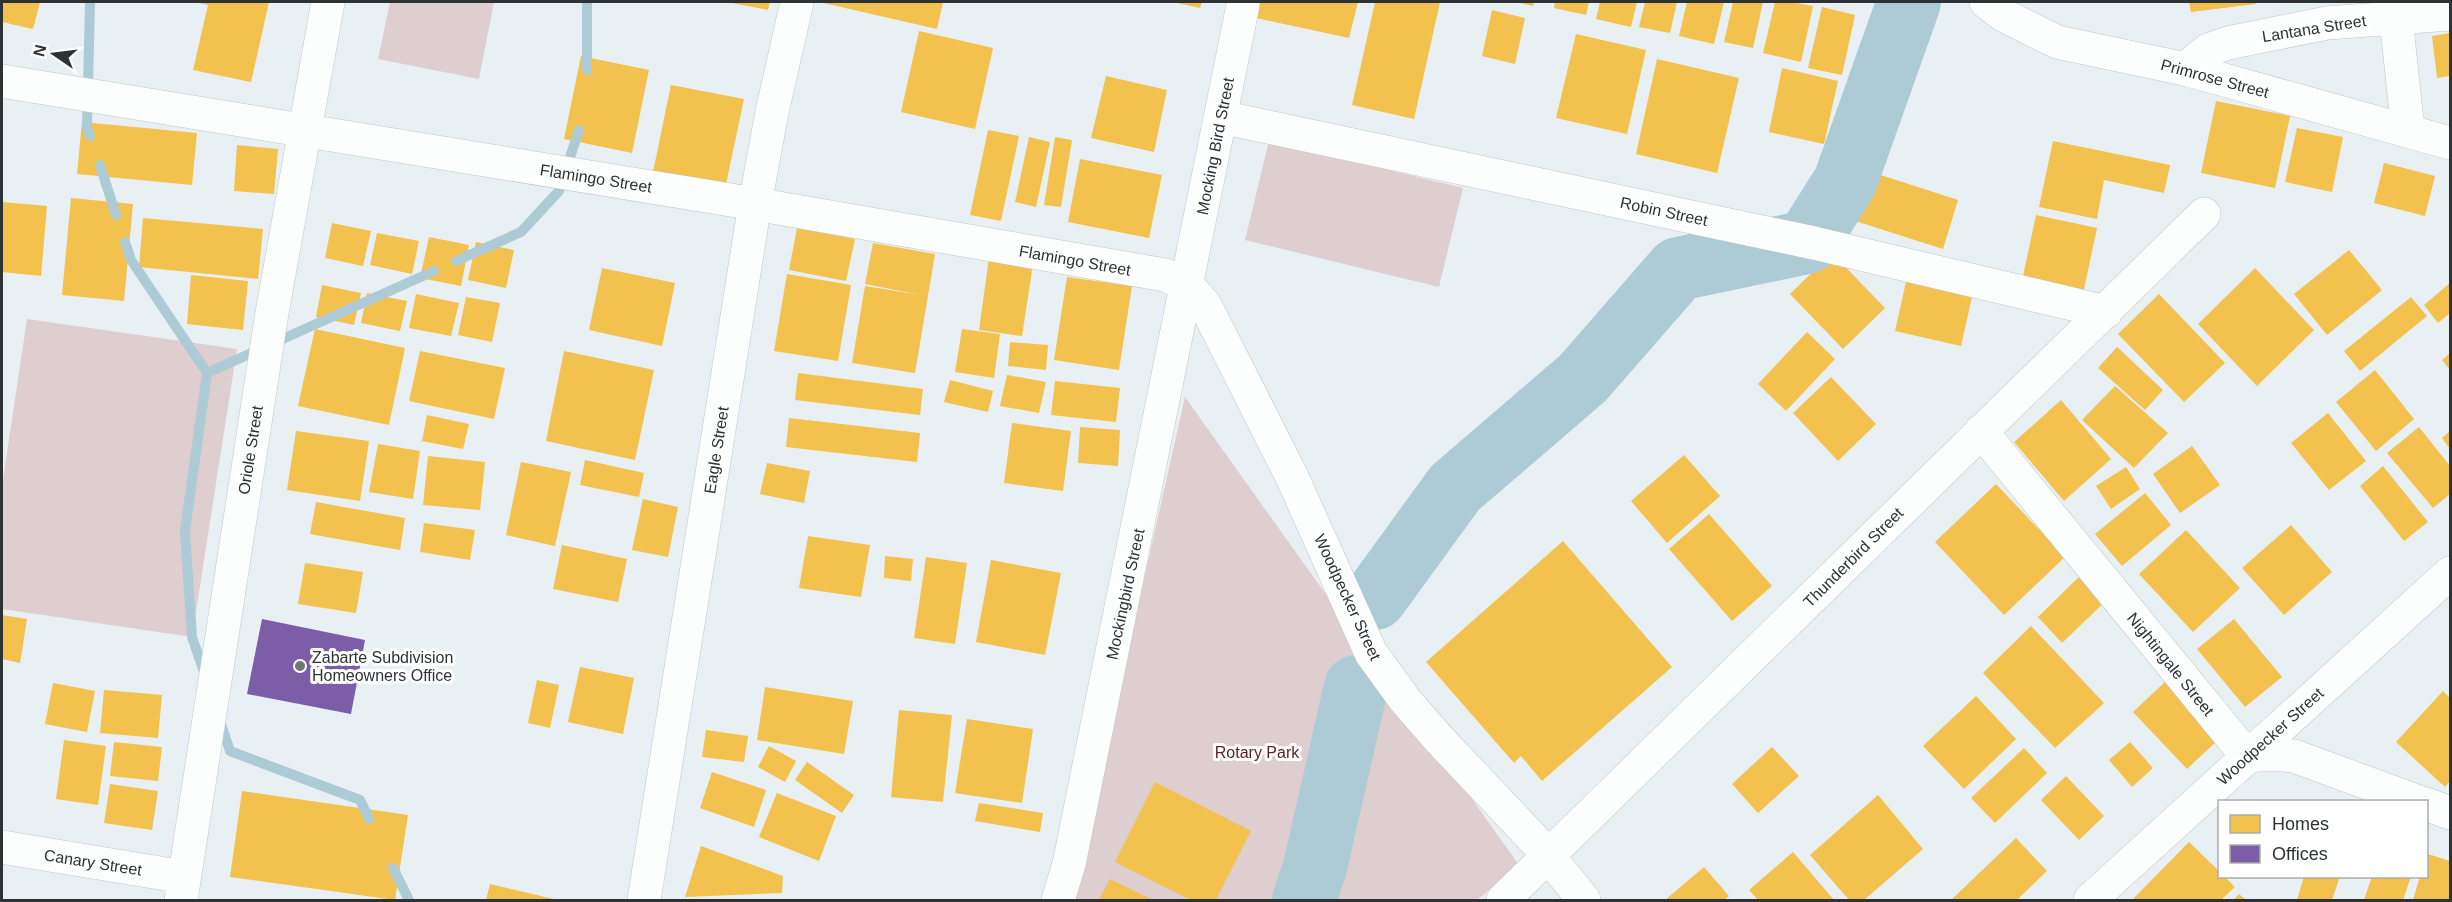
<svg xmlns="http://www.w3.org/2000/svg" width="2452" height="902" font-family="Arial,sans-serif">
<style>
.green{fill:#deced0}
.homes{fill:#f2c14e}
.offices{fill:#7b5ea7}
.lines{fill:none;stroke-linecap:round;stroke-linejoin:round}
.stream{stroke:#adcbd4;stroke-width:10}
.river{stroke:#adcbd4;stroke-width:64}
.minor-casing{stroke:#c0c7c9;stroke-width:34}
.minor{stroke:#fcfdfd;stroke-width:33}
.poi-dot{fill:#6e7578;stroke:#fff;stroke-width:2}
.labels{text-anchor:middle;stroke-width:6;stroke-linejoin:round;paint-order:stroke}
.street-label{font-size:16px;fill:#2d3335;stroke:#fff}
.poi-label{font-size:16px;fill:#2d3335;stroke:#fff;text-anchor:start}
.park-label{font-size:16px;fill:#572529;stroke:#fff}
</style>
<rect width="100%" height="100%" fill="#e8f0f3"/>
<path class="green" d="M390,2h104l-15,77 -101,-20z
M1269,141l194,47 -24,99 -194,-47z
M27,319l210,30 -45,288 -190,-28v-123z
M1185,397l334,468 -42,35h-405z"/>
<path class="homes" d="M2,2h38l-7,27 -31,-7z
M195,2h74l-18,80 -58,-12 15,-65z
M819,2h124l-6,27z
M1173,2h29l-2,6z
M1250,2h108l-9,36 -102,-22z
M1375,2h65l-26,117 -62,-14z
M1517,2h17l-1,4z
M1555,2h34l-3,13 -32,-7z
M1600,2h37l-6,25 -35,-8z
M1645,2h32l-7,31 -31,-6z
M1687,2h37l-10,42 -35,-8z
M1733,2h30l-10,46 -29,-6z
M1775,2h16l22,4 -12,56 -38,-9z
M2189,2h67v2l-65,8z
M732,3v-1h38l-2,8z
M1822,7l33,8 -13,60 -34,-7z
M1492,10l33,8 -10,46 -33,-8z
M919,31l74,17 -18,81 -74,-17z
M2450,33v43l-13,2 -5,-42z
M1576,34l70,16 -19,84 -71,-16z
M581,56l68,14 -17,83 -68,-14z
M1657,59l82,19 -22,95 -81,-19z
M1782,68l56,13 -14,63 -55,-12z
M1106,76l61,14 -13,62 -63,-14z
M671,85l73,14 -18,85 -73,-12z
M2216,101l74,15 -15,72 -74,-15z
M82,122l115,11 -5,52 -115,-11z
M2297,128l46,9 -11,55 -47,-10z
M988,130l31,6 -18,85 -31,-6z
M1029,137l21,5 -14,65 -21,-5z
M1055,137l17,3 -11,67 -17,-2z
M2053,141l117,24 -6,28 -60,-13 -7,39 -58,-12z
M237,145l41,4 -4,45 -40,-3z
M1080,159l82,16 -13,63 -81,-16z
M2384,163l51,13 -10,40 -51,-13z
M1859,168l99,32 -15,49 -100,-32z
M71,198l62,6 -9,97 -62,-6z
M2,202l45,4 -6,70 -39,-4z
M2036,215l61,13 -14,66 -61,-13z
M143,218l120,11 -5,50 -119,-12z
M332,223l39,8 -8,35 -38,-8z
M797,228l58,11 -9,42 -57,-11z
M377,233l42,8 -7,33 -42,-9z
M429,237l40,8 -8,41 -41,-8z
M476,242l38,8 -8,38 -38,-8z
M873,243l62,11 -20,119 -63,-10 13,-77 56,9 -56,-11z
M2349,250l33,40 -55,45 -33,-41z
M1832,253l53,55 -42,41 -53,-55z
M989,258l44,6 -11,72 -43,-6z
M602,268l73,15 -13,63 -73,-16z
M2255,268l59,62 -57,56 -59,-62z
M787,274l64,11 -13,76 -64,-10z
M191,275l57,6 -5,49 -56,-6z
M1067,277l65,9 -13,84 -65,-10z
M1906,282l66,15 -11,49 -66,-15z
M2450,283v30l-12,10 -14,-18z
M322,285l39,8 -7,32 -38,-8z
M367,293l40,8 -7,30 -39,-8z
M416,294l43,9 -8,33 -42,-8z
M2159,294l66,69 -41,39 -66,-68z
M466,297l34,6 -8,39 -34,-7z
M2411,297l16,19 -67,55 -16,-20z
M315,329l90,19 -16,77 -91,-19z
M962,329l38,5 -6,44 -39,-6z
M1807,332l28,27 -49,52 -28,-27z
M1010,342l38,3 -2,25 -38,-4z
M2117,347l46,43 -18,20 -47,-42z
M420,351l85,17 -11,51 -85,-18z
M564,351l90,19 -19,90 -89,-19z
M2450,353v17l-8,-10z
M2375,370l39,49 -38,32 -40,-49z
M798,373l125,16 -3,26 -125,-15z
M1007,375l39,7 -7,31 -39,-7z
M1831,377l45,47 -38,37 -45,-48z
M950,380l43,11 -5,21 -44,-10z
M1055,381l65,7 -4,34 -65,-7z
M2115,386l53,47 -34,35 -52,-48z
M2061,400l50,59 -47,42 -50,-59z
M2328,413l38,48 -37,29 -38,-47z
M427,415l42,9 -6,25 -41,-8z
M789,418l131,15 -3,29 -131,-15z
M1012,423l59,8 -8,60 -59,-8z
M1080,427l40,3 -2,36 -40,-3z
M2419,427l31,39v28l-17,14 -46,-55z
M296,431l73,10 -9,60 -73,-11z
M2450,431v18l-8,-11z
M378,444l42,7 -7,48 -44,-7z
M2192,446l28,39 -40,28 -27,-39z
M1684,455l36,41 -53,47 -36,-42z
M428,456l57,6 -5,48 -57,-5z
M585,460l59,13 -5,24 -59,-12z
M521,462l50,10 -16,74 -49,-11z
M767,463l43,8 -6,32 -44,-9z
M2383,466l45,56 -24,19 -44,-55z
M2126,467l14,22 -29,20 -15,-23z
M1996,484l69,73 -61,58 -69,-73z
M2145,493l26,32 -49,41 -27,-32z
M643,499l35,8 -10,50 -36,-7z
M316,502l89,16 -5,32 -90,-16z
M1709,514l63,72 -40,35 -63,-72z
M424,523l51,7 -5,30 -50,-8z
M2291,525l41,47 -48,43 -42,-47z
M2186,530l54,58 -47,44 -54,-58z
M808,536l62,9 -9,52 -62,-9z
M1563,541l109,126 -130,114 -21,-25 -7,7 -88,-101z
M562,545l65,14 -9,43 -65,-13z
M885,556l28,3 -2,22 -27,-3z
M926,557l41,6 -12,81 -41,-6z
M991,560l70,13 -16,82 -69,-13z
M305,563l58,9 -7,41 -58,-9z
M2085,571l25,26 -48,46 -24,-26z
M2,615l25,4 -7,44 -18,-4z
M2234,619l48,58 -37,30 -48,-58z
M2031,626l73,77 -49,45 -72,-75z
M580,667l54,11 -11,56 -55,-12z
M537,680l22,5 -9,43 -22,-5z
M2165,682l54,57 -32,30 -54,-57z
M53,683l42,8 -8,41 -42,-8z
M765,687l88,14 -9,53 -87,-14z
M104,690l58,5 -4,43 -58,-5z
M2443,691l7,7v83l-5,6 -49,-45z
M1976,696l40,43 -52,50 -41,-43z
M899,710l53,5 -9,87 -52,-5z
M967,719l66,10 -11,74 -67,-10z
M706,730l42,6 -4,26 -42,-5z
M64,740l42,6 -8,59 -42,-6z
M114,742l48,5 -4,34 -48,-5z
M2130,742l23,26 -21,19 -23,-27z
M769,746l27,15 -11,21 -27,-15z
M1772,747l27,29 -41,37 -26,-29z
M2024,748l23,25 -52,50 -24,-25z
M807,762l47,33 -12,18 -47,-33z
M712,772l54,18 -12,37 -54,-19z
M2066,776l38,40 -25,24 -38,-40z
M1155,782l96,49 -35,69h-25l-76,-38z
M110,784l48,7 -6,39 -48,-7z
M242,791l166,24 -13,85 -165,-23z
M777,793l59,23 -17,45 -60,-24z
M1878,795l45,54 -59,51h-15l-39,-45z
M979,803l64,10 -3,19 -65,-11z
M2016,838l31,33 -30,29h-66z
M2189,842l31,30v4h4l11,11 -14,13h-89z
M701,846l82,30 -1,17 -97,4z
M1793,852l18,21 23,27h-76l-9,-10z
M2428,854l22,7v39h-37l7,-24h7z
M1704,867l25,29 -5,4h-59z
M2304,876h36l-8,24h-35z
M2372,876h39l-8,24h-39z
M1110,879l43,21h-54z
M490,884l68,16h-72z
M2239,894l7,6h-13z"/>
<path class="offices" d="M262,619l103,21 -14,74 -104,-20z"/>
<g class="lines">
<path class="stream" d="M90,2l-3,125 3,9
M587,70v-68
M100,165l16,50
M125,242l6,18 76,113 -22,158 7,106 13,38
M456,261l65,-29 38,-41 20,-61
M207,373l227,-102
M219,718l11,33 130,49 9,19
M393,868l16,32"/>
<path class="river" d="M1375,598l80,-110 128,-110 95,-109 129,-27 38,-60 64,-180
M1304,900l11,-33 41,-180"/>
<defs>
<path id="minor" d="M1986,2l17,13 54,27 128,27 265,74
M2396,18l12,113
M2185,69l23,-19 20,-7 99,-20 123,-9
M2,81l753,123 410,71 23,11 17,19 87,172 79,176 34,47 33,38 103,109 43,53
M1221,117l593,126 292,69
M1981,431l266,325
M2247,756l25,-2 22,2 125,46
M2426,804l24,9
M2,847l182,30
M181,900l91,-587 56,-311
M644,900l111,-696 17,-92 25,-110
M1058,900l11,-36 174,-859
M1503,900l701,-686
M2090,900l360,-327"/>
</defs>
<use href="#minor" class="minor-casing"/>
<use href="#minor" class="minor"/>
</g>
<circle class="poi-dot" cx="300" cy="666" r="6"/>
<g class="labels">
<g class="street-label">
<text transform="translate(2314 28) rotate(-9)" y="6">Lantana Street</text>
<text transform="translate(2215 78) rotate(15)" y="6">Primrose Street</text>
<text transform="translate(1215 146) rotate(-79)" y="6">Mocking Bird Street</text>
<text transform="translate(596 178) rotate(9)" y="6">Flamingo Street</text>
<text transform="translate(1664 211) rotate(12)" y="6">Robin Street</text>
<text transform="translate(1075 260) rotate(10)" y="6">Flamingo Street</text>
<text transform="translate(250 450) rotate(-81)" y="6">Oriole Street</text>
<text transform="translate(716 450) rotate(-81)" y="6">Eagle Street</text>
<text transform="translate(1853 557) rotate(-45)" y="6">Thunderbird Street</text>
<text transform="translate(1125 594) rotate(-78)" y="6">Mockingbird Street</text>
<text transform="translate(1348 597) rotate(65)" y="6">Woodpecker Street</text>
<text transform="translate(2171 664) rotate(51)" y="6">Nightingale Street</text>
<text transform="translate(2270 736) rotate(-42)" y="6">Woodpecker Street</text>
<text transform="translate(93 862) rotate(9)" y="6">Canary Street</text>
</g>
<g class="poi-label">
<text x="312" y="663">Zabarte Subdivision<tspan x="312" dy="18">Homeowners Office</tspan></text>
</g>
<g class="park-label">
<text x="1257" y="758">Rotary Park</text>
</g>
</g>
<rect width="2452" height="902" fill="none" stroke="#2d3335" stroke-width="6"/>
<rect x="2218" y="800" width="210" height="78" fill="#ffffff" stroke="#abadae" stroke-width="1.5"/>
<rect x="2230" y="815" width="30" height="18" fill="#f2c14e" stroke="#abadae" stroke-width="1.5"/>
<text x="2272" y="830" font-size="18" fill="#2d3335">Homes</text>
<rect x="2230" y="845" width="30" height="18" fill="#7b5ea7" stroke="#abadae" stroke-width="1.5"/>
<text x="2272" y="860" font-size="18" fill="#2d3335">Offices</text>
<g transform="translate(54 54) rotate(284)" stroke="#ffffff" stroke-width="4.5" paint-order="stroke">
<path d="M0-4.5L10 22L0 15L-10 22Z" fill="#2d3335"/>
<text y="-9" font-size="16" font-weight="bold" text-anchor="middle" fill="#2d3335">N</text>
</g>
</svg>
